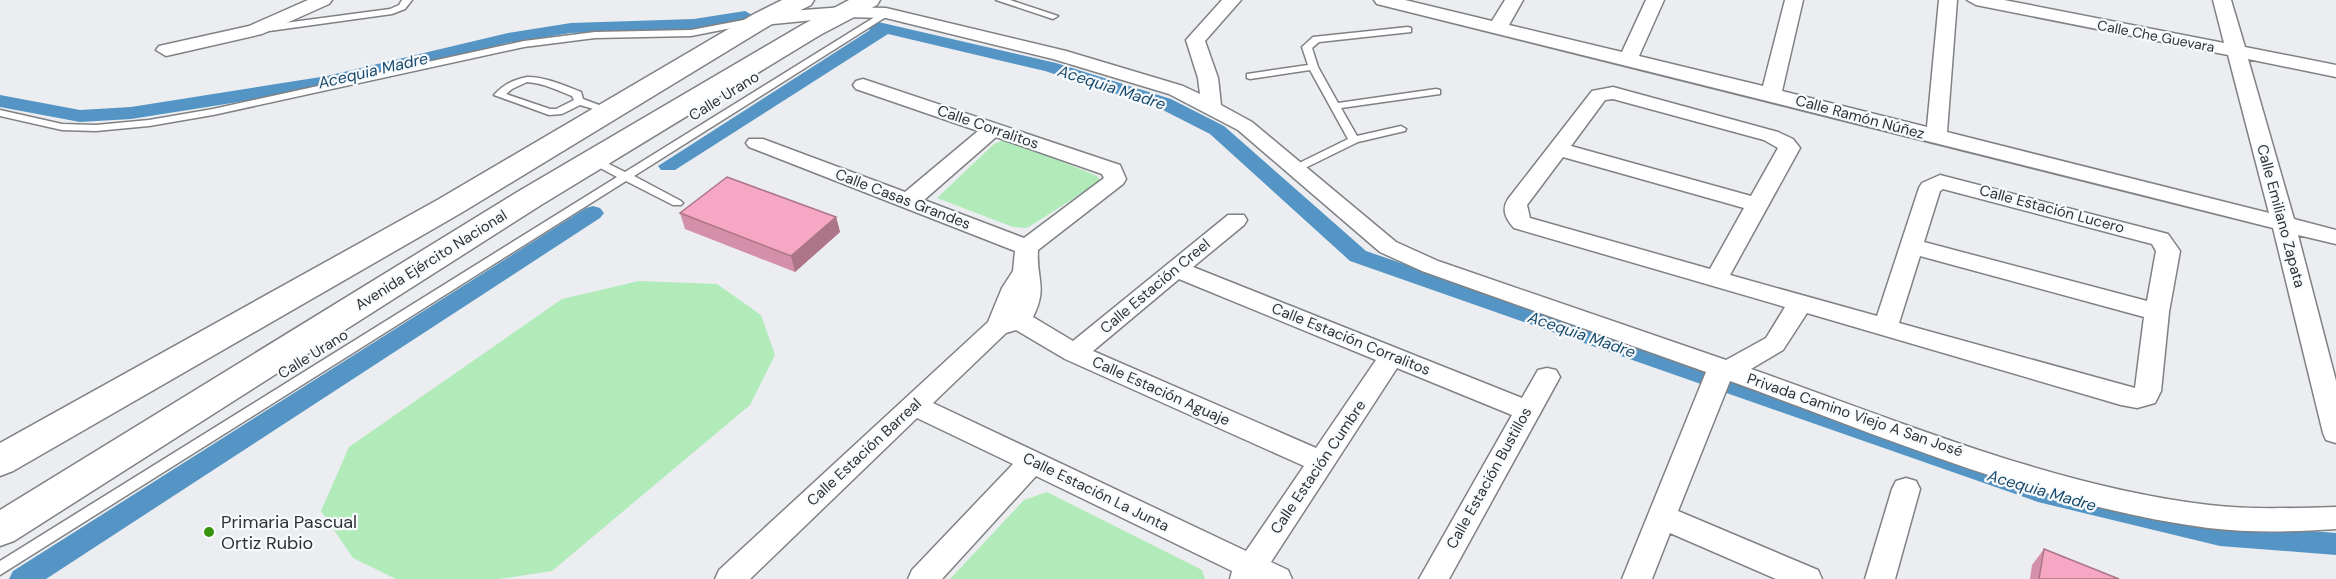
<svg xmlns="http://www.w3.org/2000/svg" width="2336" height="579" font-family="'DM Sans',sans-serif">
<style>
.green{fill:#b1ebba}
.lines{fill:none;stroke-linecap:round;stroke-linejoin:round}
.canal{fill:#5495c5;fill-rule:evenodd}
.service-casing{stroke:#7f8184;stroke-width:3}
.minor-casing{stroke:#7f8184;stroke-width:3}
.primary-casing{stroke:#7f8184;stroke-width:3}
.service{fill:#fff;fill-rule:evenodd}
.minor{fill:#fff;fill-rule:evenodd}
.primary{fill:#fff;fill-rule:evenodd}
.wall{fill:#d390a8}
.shaded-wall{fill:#ac7588}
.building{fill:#f5a7c3;stroke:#ac7588;stroke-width:1.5}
.poi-dot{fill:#38940d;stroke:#f8fbfd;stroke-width:2}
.labels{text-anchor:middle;stroke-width:4.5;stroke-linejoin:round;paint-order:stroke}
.far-street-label{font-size:14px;fill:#303132;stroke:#f8fbfd}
.street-label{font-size:15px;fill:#303132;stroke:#f8fbfd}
.water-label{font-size:16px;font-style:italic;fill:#194a6c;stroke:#f8fbfd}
.near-poi-label{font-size:18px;fill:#303132;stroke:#f8fbfd;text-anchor:start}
</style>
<rect width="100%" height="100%" fill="#ebedf0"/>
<path class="green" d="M1006,139l91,37 4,5 -74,47 -14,-1 -76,-29 57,-54z
M639,281l78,3 44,31 14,40 -25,50 -198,166 -53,8h-103l-43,-21 -32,-47 28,-64 213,-148z
M1047,492l155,78 3,9h-255l74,-79z"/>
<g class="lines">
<path class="canal" d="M745,11l9,5 -3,4 -57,9 -123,4 -63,10 -181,45 -196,31 -51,3 -80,-15v-12l80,15 51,-3 196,-31 181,-43 63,-10 123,-4z
M874,21l182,42 115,36 53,27 142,125 673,231 181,42 116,9v22l-116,-9 -182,-44 -688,-241 -140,-127 -53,-27 -112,-36 -157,-37 -213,136h-14l-3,-4 212,-136 -5,-4z
M593,206l7,2 4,5 -4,5 -554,361h-37l4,-8 573,-363z"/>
<defs>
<path id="service" d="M402,0h10l-7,9 -13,5 -130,18 -5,-3 5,-3 128,-17 9,-4z
M996,0h14l48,16 -5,3z
M886,10l3,1v4l-255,161 47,25 2,2 -2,2h-8l-47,-24 -626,394v-14l617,-384 -28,-15 -1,-2 1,-2h8l28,14z
M749,19l3,1v4l-61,12 -96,2 -71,9 -311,68 -64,11 -53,5 -34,-1 -62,-14v-6l62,14 34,1 53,-5 64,-11 311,-68 71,-9 96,-2z
M1408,27l3,1v4l-92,10 -7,6 6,19 20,36 98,-14 4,1v4l-99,14 16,28 44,-10 5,3 -1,2 -47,11 -57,28h-8l-1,-2 1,-2 55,-27 -38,-69 -60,9 -3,-1v-4l61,-9 -6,-18 11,-10z
M527,77c19,0 36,8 54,15l2,7 32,12 -5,3 -30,-9 -18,9 -13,1 -55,-20c10,-11 19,-15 33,-18zM527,82c16,1 30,8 45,14l2,4 -18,9h-6l-44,-15 6,-5z"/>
<path id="minor" d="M308,0h24l-3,4 -67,30 -96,22 -10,-6 3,-4 90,-20z
M1222,0h19l-36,41 13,37 3,27 31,17 144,120 42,19 288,99 40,-22 19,-31 -271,-79c-8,-9 -13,-18 -6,-29l84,-108 21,-4 165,45 15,7 7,9 -70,127 147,41 42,-128 3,-5 18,-8 228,59 12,17 -11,61 -8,79 -6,12 -18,5 -16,-3 -314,-92 -24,37 -32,19c149,52 300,117 458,136 42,5 84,3 127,2v22c-43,3 -85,4 -128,-1 -165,-22 -323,-91 -478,-147l-52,130 140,59 4,9h-46l-106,-46 -18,46h-30l84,-207 -284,-101 -42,-19 -142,-122 -69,-36 -116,-35 -167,-41 -42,-1 -81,8 -9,-6 9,-6 81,-6 42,1 180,43 117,35 17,8 -2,-16 -12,-38zM1613,99l151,41 14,8 -27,48 -180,-50 34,-46zM1563,157l181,51 -34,61 -180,-51 -3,-13zM1943,189l209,55 4,7 -9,50 -223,-59 16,-51zM1920,256l224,61 -9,71 -236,-65z
M1374,0h31l87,21 13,-21h18l-14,25 113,27 24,-52h18l-25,56 124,30 22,-86h18l-21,91 145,36 12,-127h18l-10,132 322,81 -41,-158 -252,-50 -9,-5h37l220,43 -11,-43h18l14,47 91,18v12l-88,-18 46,160 42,11v14l-38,-9 38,146v62l-10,-3 -3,-7 -50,-205c-299,-76 -598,-150 -896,-224z
M863,79l257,86 6,14 -3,5 -85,66c-2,29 10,37 -5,67l40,24 155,-126h16l3,5 -3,5 -51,42 329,131 16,-28 9,-2 9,2 4,7 -111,202h-30l93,-164 -115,-47 -126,194 17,8 4,9h-62l2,-8 -196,-95 -94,103h-34l4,-9 101,-106 -96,-46 -167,161h-35l4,-9 269,-248 14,-34 11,-17 2,-20 -266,-104 -3,-4 3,-4h14l142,53 73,-61 -122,-42 -3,-4 3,-4zM996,137l106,37 2,4 -80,60 -100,-38zM1179,279l197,81 -60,88 -223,-97zM1016,330l49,29 239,107 -58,85 -313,-148 73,-70z
M1906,478l10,3 4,8 -25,90h-30l27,-90 4,-8z"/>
<path id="primary" d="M782,0h32l-3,5 -39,19 -311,189 -448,258 -13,5v-33l439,-244 315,-185z
M849,0h31l-3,5 -57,30 -279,170 -527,336 -14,5v-36l519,-319 283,-166z"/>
</defs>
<use href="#service" class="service-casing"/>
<use href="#minor" class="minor-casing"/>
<use href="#primary" class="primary-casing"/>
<use href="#service" class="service"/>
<use href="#minor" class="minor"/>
<use href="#primary" class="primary"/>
</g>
<path class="wall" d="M680,213l156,4 4,15 -45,40 -110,-43z
M2044,549l75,30h-89l2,-14z"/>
<path class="shaded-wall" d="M836,217l4,15 -45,40 -4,-16z"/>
<path class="building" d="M727,177l109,40 -45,39 -111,-43z
M2044,549l75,30h-80z"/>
<circle class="poi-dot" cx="209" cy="532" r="6"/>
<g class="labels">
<g class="far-street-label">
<text transform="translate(2156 36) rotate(11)" y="5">Calle Che Guevara</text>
</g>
<g class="street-label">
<text transform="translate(724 96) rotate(-32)" y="5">Calle Urano</text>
<text transform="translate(1860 117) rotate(15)" y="5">Calle Ramón Núñez</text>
<text transform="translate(988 127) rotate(19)" y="5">Calle Corralitos</text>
<text transform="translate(903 199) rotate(21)" y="5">Calle Casas Grandes</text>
<text transform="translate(2052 209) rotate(15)" y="5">Calle Estación Lucero</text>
<text transform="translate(2281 216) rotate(75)" y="5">Calle Emiliano Zapata</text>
<text transform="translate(431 260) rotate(-32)" y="5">Avenida Ejército Nacional</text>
<text transform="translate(1155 286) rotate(-40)" y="5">Calle Estación Creel</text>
<text transform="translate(1351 339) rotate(22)" y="5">Calle Estación Corralitos</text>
<text transform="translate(313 354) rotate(-32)" y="5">Calle Urano</text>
<text transform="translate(1161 391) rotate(24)" y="5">Calle Estación Aguaje</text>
<text transform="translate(1855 415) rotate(19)" y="5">Privada Camino Viejo A San José</text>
<text transform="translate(864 452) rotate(-43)" y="5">Calle Estación Barreal</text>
<text transform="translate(1318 467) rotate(-56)" y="5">Calle Estación Cumbre</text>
<text transform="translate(1489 478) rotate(-61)" y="5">Calle Estación Bustillos</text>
<text transform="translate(1096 492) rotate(26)" y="5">Calle Estación La Junta</text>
</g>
<g class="water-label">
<text transform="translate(373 70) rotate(-13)" y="6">Acequia Madre</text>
<text transform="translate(1112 87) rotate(18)" y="6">Acequia Madre</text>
<text transform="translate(1582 334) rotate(19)" y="6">Acequia Madre</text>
<text transform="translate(2042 490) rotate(16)" y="6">Acequia Madre</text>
</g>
<g class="near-poi-label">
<text x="221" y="528">Primaria Pascual<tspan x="221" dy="21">Ortiz Rubio</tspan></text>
</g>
</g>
</svg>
